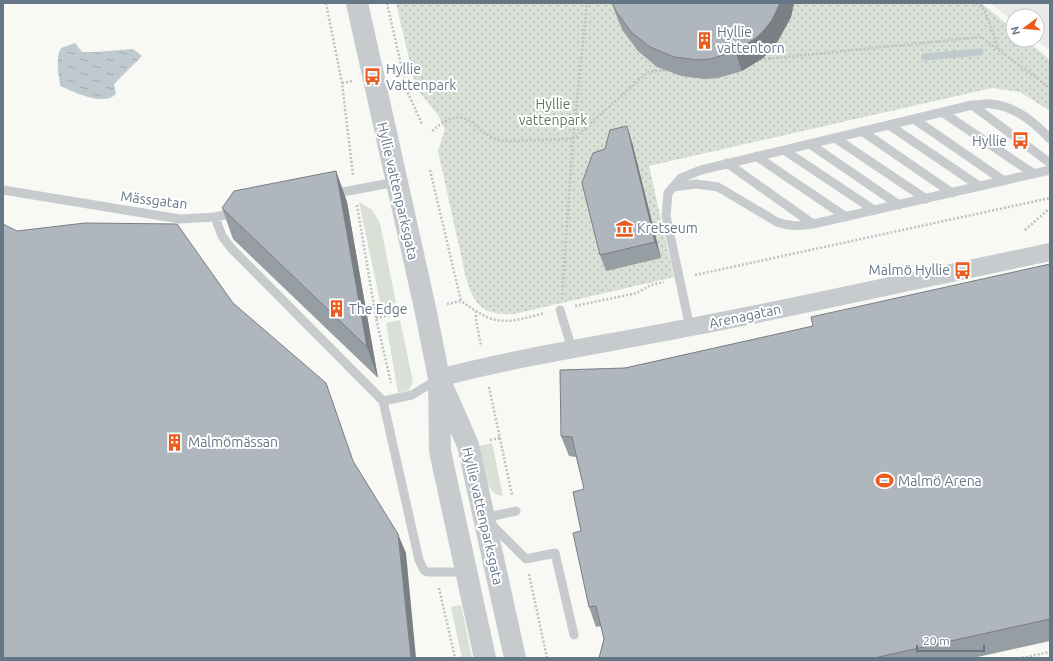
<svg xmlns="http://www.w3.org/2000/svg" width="1053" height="661" font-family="Ubuntu,sans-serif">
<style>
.built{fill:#e8eae8}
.green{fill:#d9e0d5}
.park{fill:url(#park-dots)}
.water{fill:url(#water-ripples)}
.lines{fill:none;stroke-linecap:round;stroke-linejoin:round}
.stream{stroke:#bfcace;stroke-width:7}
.path{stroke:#bec1c3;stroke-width:2.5;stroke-dasharray:2 2;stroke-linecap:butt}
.service{stroke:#c7cbce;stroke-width:9}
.minor{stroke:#c7cbce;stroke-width:18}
.tertiary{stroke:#c7cbce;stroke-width:22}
.wall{fill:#969da3}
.shaded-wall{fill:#7a7f84}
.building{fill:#afb6bd;stroke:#7a7f84}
.labels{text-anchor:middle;stroke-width:4;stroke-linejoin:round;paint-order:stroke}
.poi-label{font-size:14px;fill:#657687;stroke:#fff;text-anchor:start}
.park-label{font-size:14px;fill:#647960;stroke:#fff}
.street-label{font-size:14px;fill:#657687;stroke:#fff}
</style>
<defs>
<pattern id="park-dots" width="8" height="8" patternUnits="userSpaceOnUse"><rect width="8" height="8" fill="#d9e0d5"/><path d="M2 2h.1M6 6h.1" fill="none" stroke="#b4bab2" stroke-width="1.8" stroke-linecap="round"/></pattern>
<pattern id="water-ripples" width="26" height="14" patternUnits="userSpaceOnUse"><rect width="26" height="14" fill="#bfcace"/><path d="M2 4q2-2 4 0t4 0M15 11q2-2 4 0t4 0" fill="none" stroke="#9fa9ad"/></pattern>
</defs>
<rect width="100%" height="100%" fill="#f8f8f5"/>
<path class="built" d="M990,3h60v48l-14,-11 1,-24h-24v5z"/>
<path class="green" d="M359,202l13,8 8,13 16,80 -15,3z
M400,320l13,62 -4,8 -11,3 -12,-70z
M492,443l11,53c-19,0 -21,-36 -24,-50z
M461,605l11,53h-10l-11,-51z"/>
<path class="park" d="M396,3h585l32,26v11h13l24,20v51l-30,-19 -28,-4 -343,78 25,111 -160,37c-32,1 -39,-8 -48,-36l-28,-127 7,-22 -7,-14 -22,-27z"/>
<path class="water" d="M75,43l7,9h13l38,-3 9,7 -28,28 2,10c-12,13 -42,-2 -56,-8 -1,-11 -5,-28 1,-38z"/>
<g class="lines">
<path class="stream" d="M925,57l55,-5"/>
<path class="path" d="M326,3l16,80 11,92
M387,3l20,88 15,33
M976,3l8,6 15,40
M756,60l225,-23 69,51
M342,83l11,-2
M432,131c39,-33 39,4 71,10l70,-2 14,-136
M430,170l31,131
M357,205l19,113 15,65
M1025,230l25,-22
M695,275l355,-77
M562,295l11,-156 75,-67 20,-2
M447,304l14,-3c9,6 17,12 26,16 18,9 40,0 58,-4
M575,306l62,-13 14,-8 13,-3
M476,311v9l5,26
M376,318l28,-6
M489,387l23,108
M490,440l10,-2
M529,574l18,84
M439,588l16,70
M1022,658l28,-6"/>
<path class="service" d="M972,105l78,58
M942,112l92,62
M914,119l90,62
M889,125l90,61
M862,131l90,62
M835,138l91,61
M810,144l89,61
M784,150l90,60
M756,156l90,61
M727,163l86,61
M673,187l23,-3 22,3 59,35c13,5 22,4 36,2l237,-54
M3,190l177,29 35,-2 20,-4
M332,194l64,-12
M215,217l7,19 10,13 151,152 36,159 5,10 3,2h40
M560,310l12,39
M690,328l-24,-112 2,-23 13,-15 20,-8 271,-65c6,0 13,-2 19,-1 24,2 43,18 59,35
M383,401l29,-6 26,-16
M484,518l32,-7
M491,524l35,35 29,-6 19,82"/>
<path class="minor" d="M439,378c83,-22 168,-34 252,-51 120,-23 239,-50 359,-75"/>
<path class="tertiary" d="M357,3l68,305 14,70 1,73 45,207
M443,388l25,57 47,213"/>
</g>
<path class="wall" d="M612,3h182l-3,14 -12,22 -7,10 -9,9 -21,13 -24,7 -13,1 -24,-3 -24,-9 -19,-16 -15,-20 -5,-11z
M632,142l29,116 -55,13 -6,-16z
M336,171l11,31 31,176 -145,-139 -11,-31z
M1050,264v377l-77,17h-374l5,-19 -3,-13 -5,1 -7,-20 -8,-76 3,-42 -8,-32 -7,-1 -8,-20 64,-68 188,-42z"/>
<path class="shaded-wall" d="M780,3h14l-3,14 -12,22 -7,10 -9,9 -21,13 -7,-20z
M627,126l5,16 29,116 -6,-16z
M336,171l11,31 31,176 -11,-31z
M398,534l8,19 10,105h-5z"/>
<path class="building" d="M612,3h168l-8,17 -7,9 -9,9 -21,13 -24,8 -13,1 -24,-3 -24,-10 -19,-15 -15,-21z
M627,126l28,116 -55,13 -18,-72 11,-30 12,-4 5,-19z
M336,171l31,176 -145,-139 12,-17z
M85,223l92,1 56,79 93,80 27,78 45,73 13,124h-408v-434l14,7z
M1050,264v355l-176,39h-275l5,-19 -8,-33 -7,1 -16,-74 8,-2 -8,-39 11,-3 -12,-52 -11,-1 -1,-66 65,-2 188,-42 -2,-9z"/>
<defs>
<symbol id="building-bare" viewBox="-9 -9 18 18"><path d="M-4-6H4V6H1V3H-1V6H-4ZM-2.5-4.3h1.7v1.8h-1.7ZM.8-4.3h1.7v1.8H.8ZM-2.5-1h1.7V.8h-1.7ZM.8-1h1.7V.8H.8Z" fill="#eb5c21" stroke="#fff" stroke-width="2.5" paint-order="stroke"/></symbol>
<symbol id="bus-bare" viewBox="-9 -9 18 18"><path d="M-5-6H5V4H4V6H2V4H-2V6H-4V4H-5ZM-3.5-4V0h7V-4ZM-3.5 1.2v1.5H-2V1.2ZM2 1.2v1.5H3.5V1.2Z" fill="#eb5c21" stroke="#fff" stroke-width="2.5" paint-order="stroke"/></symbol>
<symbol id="museum-bare" viewBox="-9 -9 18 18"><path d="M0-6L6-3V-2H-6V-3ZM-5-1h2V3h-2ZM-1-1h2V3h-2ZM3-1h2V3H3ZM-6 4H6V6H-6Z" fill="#eb5c21" stroke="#fff" stroke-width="2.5" paint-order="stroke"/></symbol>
<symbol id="stadium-bare" viewBox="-9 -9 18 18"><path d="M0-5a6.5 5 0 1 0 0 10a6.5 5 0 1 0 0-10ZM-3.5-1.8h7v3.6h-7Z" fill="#eb5c21" stroke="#fff" stroke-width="2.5" paint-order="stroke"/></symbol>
</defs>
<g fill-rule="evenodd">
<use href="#building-bare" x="692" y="28" width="25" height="25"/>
<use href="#bus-bare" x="360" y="64" width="25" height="25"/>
<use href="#bus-bare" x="1008" y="128" width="25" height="25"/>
<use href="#museum-bare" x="612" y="216" width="25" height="25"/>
<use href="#bus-bare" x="950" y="258" width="25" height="25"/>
<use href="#building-bare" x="324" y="296" width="25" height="25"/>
<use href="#building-bare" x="162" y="430" width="25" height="25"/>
<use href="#stadium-bare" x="872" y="468" width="25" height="25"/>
</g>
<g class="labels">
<g class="poi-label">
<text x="717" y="37">Hyllie<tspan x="717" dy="16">vattentorn</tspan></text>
<text x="386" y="74">Hyllie<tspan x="386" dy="16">Vattenpark</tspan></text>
<text x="1007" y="146" text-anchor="end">Hyllie</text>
<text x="637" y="233">Kretseum</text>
<text x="950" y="275" text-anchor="end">Malmö Hyllie</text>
<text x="349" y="314">The Edge</text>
<text x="188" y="447">Malmömässan</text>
<text x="898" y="486">Malmö Arena</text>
</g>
<g class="park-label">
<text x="553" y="109">Hyllie<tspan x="553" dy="16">vattenpark</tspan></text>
</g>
<g class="street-label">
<text transform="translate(398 191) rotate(77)" y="5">Hyllie vattenparksgata</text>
<text transform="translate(154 200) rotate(7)" y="5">Mässgatan</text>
<text transform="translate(745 316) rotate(-12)" y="5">Arenagatan</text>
<text transform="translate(483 516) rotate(77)" y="5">Hyllie vattenparksgata</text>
</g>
</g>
<rect width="1053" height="661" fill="none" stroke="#657687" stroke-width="8"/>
<g transform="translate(1025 28) rotate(254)"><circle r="19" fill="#ffffff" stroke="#c1c8cf"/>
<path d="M0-3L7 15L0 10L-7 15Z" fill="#eb5c21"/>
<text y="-6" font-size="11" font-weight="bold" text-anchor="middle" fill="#657687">N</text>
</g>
<path d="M917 645v6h67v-6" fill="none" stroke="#657687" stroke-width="2"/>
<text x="923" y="645" font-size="12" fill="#657687" stroke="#ffffff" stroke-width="3" paint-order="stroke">20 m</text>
</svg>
